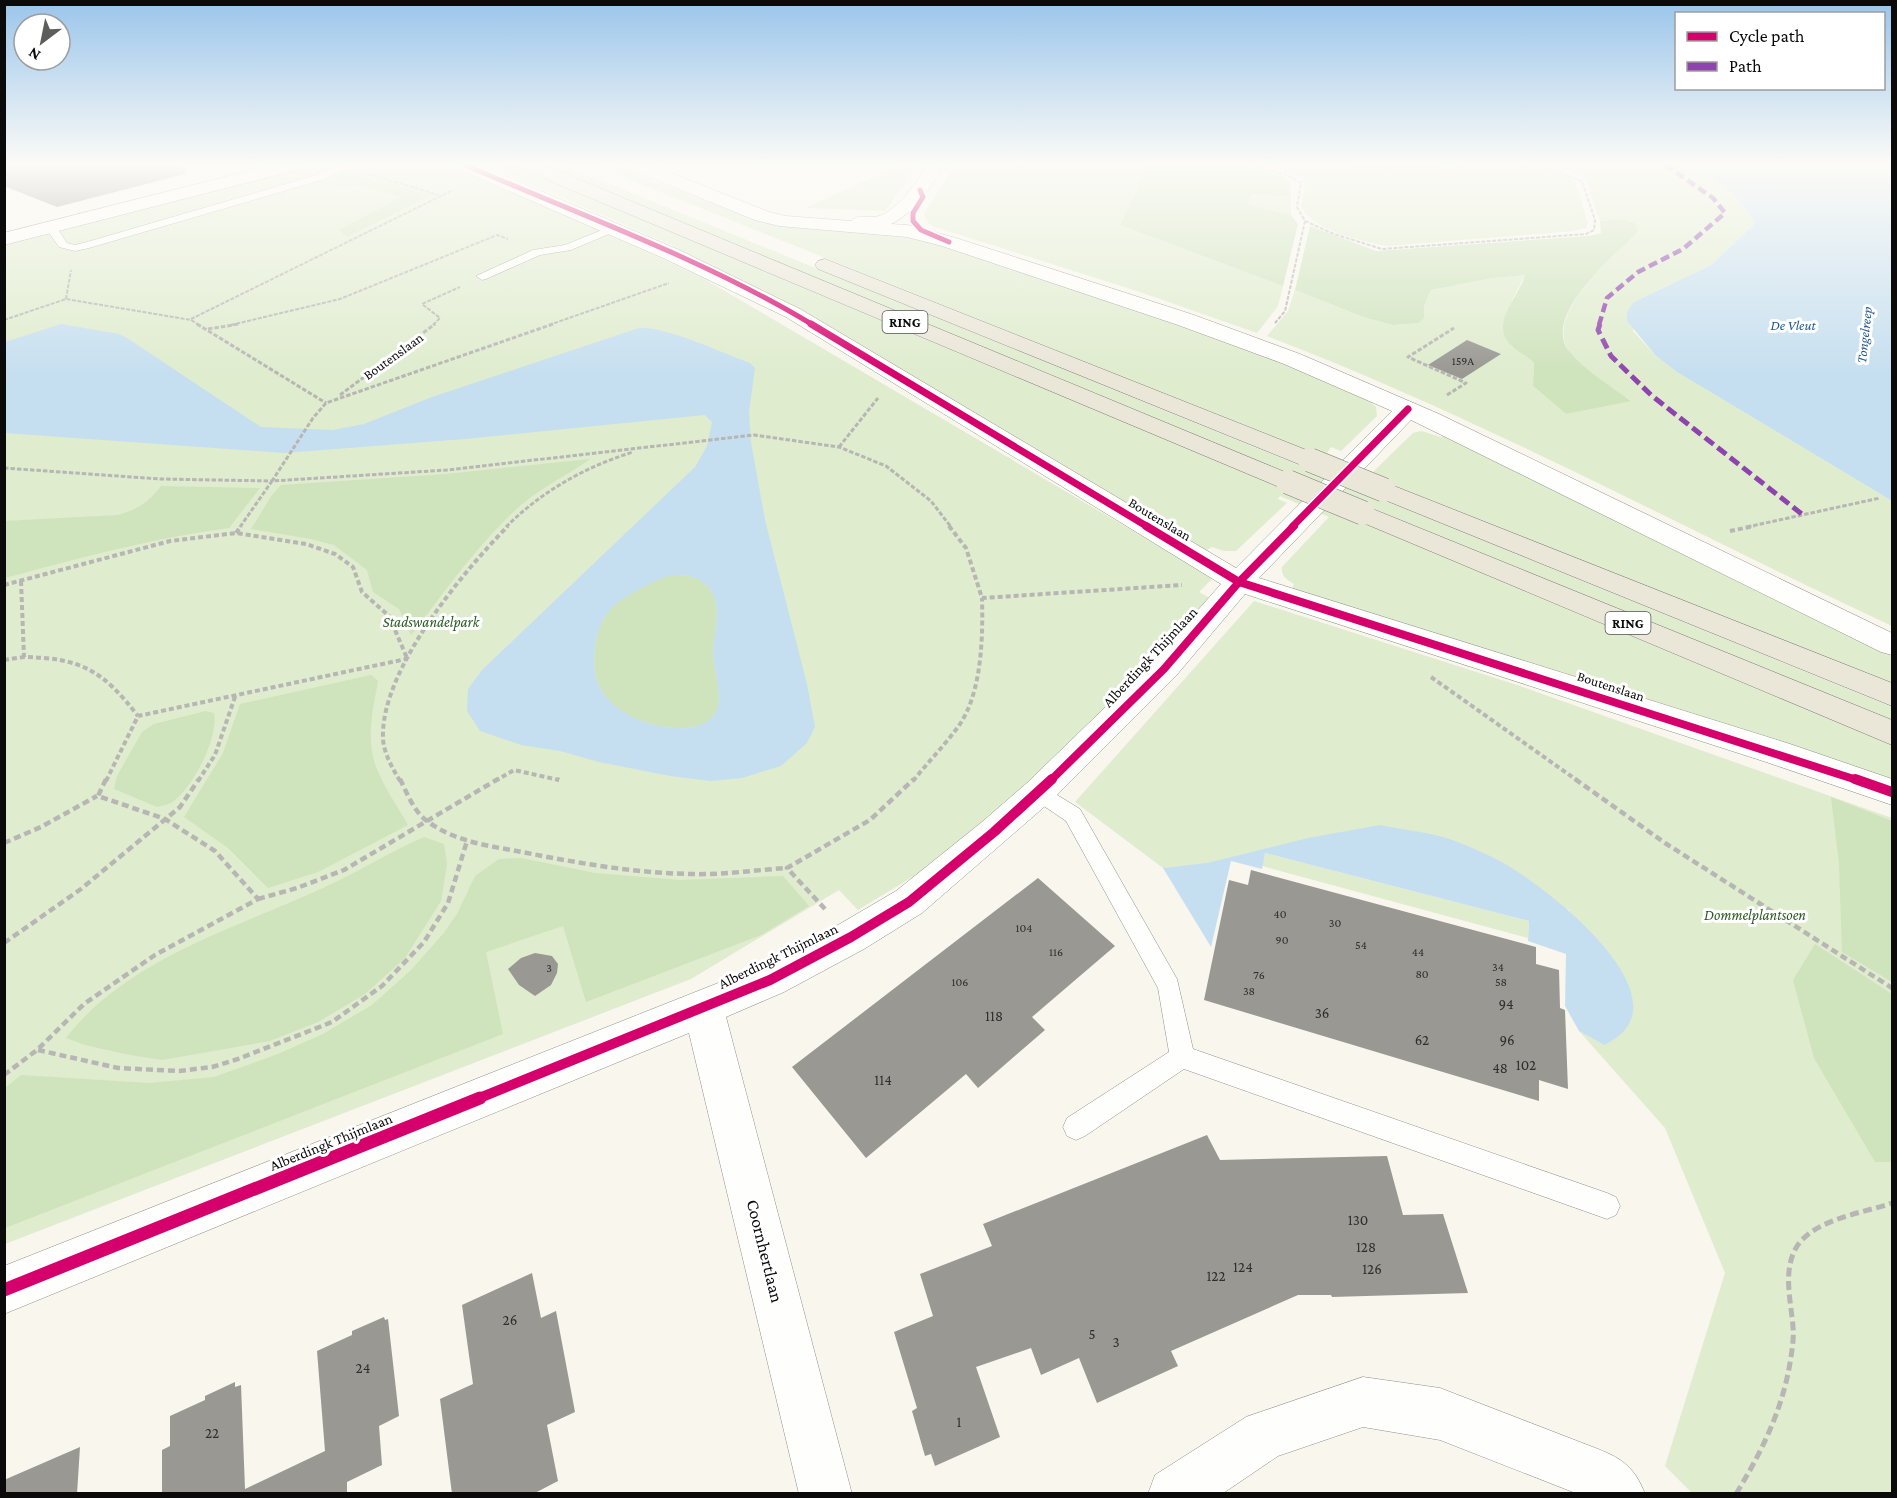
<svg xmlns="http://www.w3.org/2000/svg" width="1897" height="1498" font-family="'Crimson Pro',serif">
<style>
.green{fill:#dfecce}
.forest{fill:#cfe3bd}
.water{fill:#c6dff0;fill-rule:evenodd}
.building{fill:#9a9893}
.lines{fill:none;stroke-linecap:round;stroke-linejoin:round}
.service-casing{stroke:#91908c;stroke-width:1}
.minor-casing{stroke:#91908c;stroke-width:1}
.primary-casing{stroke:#7e7e7a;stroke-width:1}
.path-far4{stroke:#b7b6b5;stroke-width:2;stroke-dasharray:4 1.5;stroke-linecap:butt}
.path-far3{stroke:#b7b6b5;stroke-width:3;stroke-dasharray:4.5 2;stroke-linecap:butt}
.path-far2{stroke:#b7b6b5;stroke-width:4;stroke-dasharray:5 3;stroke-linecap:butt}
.path-far1{stroke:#b7b6b5;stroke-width:4.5;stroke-dasharray:7 4;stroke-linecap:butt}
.path{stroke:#b7b6b5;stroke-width:5;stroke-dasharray:9 4.5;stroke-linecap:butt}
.service{fill:#fefefc;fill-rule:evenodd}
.minor{fill:#fefefc;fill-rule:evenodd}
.primary{fill:#eae6d8;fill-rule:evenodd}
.primary-bridge-casing{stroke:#7e7e7a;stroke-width:25;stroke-linecap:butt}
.primary-bridge{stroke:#eae6d8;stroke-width:24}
.quiet-far1{stroke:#8e44ad;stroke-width:4.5;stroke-dasharray:9 4.5;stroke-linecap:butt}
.quiet{stroke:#8e44ad;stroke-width:5;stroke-dasharray:11 5;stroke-linecap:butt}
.cycleway-far4-casing{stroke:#fff;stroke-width:8}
.cycleway-far3-casing{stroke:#fff;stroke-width:10}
.cycleway-far2-casing{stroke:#fff;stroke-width:12}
.cycleway-far1-casing{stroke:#fff;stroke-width:14}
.cycleway-casing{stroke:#fff;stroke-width:16}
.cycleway-far4{stroke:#d6006c;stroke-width:5}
.cycleway-far3{stroke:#d6006c;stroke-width:7}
.cycleway-far2{stroke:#d6006c;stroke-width:8}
.cycleway-far1{stroke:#d6006c;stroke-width:10}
.cycleway{stroke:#d6006c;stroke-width:13}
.labels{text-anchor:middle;stroke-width:6;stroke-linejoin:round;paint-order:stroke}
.number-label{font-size:12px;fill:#2e2e2c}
.shield{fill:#fff;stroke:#545454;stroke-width:1.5}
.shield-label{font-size:14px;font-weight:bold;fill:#0a0a0a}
.far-water-label{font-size:14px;font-style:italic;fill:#1d5891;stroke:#fff}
.far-street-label{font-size:14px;fill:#0a0a0a;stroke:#fff}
.park-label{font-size:15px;font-style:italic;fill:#295b20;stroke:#fff}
.street-label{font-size:15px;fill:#0a0a0a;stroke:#fff}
.near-number-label{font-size:15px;fill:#2e2e2c}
.near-street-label{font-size:18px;fill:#0a0a0a;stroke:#fff}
</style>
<rect width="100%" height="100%" fill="#f8f6ed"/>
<path class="green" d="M320,163h136l245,114 512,301 -14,14 11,6 -66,73 -119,116 -93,78 -74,45 -19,-20 -148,89 -686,265v-999z
M482,163h27l1383,582v37l-601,-192 3,-6c-8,-5 -13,-8 -12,-17l47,-50 -49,-21 -2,3 9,4 -51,48h-12l-12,-4 -8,5 -533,-302 5,-3z
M537,163l26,2 1329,542v16z
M588,163h16l158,59 148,13 274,89 192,76 -5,3 5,4 1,9 -36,35 -10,-4 -4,6 46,19 40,-39 8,-2 20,6 4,-2 447,221v29z
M905,163h14l-34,48 -80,-3z
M956,163l193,2 -29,60 163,61 -5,20 -21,27 -117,-41 -205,-65 -7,-4 -4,-9z
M1335,163l53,8 142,-8 35,11 10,7 13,42 -2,5 -13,3 -184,15c-24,-3 -78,-16 -88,-40l4,-19 -3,-10 -28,-9z
M1543,163h142l49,31 22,29 -45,42 -77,37 -1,29 23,25 21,16 215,129v125c-208,-97 -410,-208 -625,-290l21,-25 7,-21 71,28 27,7 26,-2 5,-5v-12l7,-16 62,-12 32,-3 -13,25v46l14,8 8,9 -1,23 33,28 64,-14c-19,-14 -46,-29 -61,-49 -26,-36 45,-95 67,-117l-12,-15 -24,2 -15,-44z
M1252,194l39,3v18l-43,-10z
M1254,601l266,85 372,132v675h-200l-27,-27 60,-193 -60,-145 -86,-97 25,14 -35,-135 -249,-74 -113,28 -44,4 -88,-66z
M1265,853l264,68 -1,17 -266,-72z"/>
<path class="forest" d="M1335,163h173l-120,8z
M1242,164l42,13 6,5 1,15 -39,-3 -4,11 43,10 7,9 -15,62 -163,-61 29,-60z
M344,172l87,23 -84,42 -8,-7 62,-33 -40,-11 -26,1 -23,-5 19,-3z
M1624,219l10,4 4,5 -2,6c-22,22 -95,82 -67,117 16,20 42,35 62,50l-65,13 -33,-28 1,-23c-7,-8 -15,-10 -22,-17 -24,-21 7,-49 13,-71l-32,3 -62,12 -7,16v12l-5,5 -26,2 -27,-7 -71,-28 15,-64 66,25 213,-15 12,-3 -1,-12z
M590,459c-22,16 -48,28 -69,46 -43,38 -75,85 -110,130l-12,-26 -26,-17 -6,-22 -33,-25 -23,-6 -60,-10 21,-34 9,-10 165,-11z
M161,486l99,2 -31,40c-76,10 -150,30 -224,50v-57l113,-6c19,-5 32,-14 43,-29z
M671,575c16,0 31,1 40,16 11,16 3,41 2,58 0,17 6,34 6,50 -2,39 -56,31 -80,21 -14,-6 -27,-14 -36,-27 -14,-19 -10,-59 3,-78 11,-18 46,-33 65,-40z
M371,675l7,6c-4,23 -10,47 -6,71 4,25 24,51 36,73l-90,47 -50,16 -40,-40 -44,-31 39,-64 17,-49z
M206,711l8,2c5,24 -22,77 -43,90 -4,2 -10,3 -14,4l-43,-18 3,-13 25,-44 12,-8z
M1831,797l61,24v161l-50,-30 -3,-89z
M424,837l20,7 3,20 -6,37 -36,57 -40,36 -47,28 -48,19 -108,19 -32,-5 -45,-10 -19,-7c62,-80 168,-109 257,-150 34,-15 66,-36 101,-51z
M521,858l74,15 85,7 103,-4 26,30 -48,29 -175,67 -23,-76 -77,26 17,82 -498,194v-140l16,-13 128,8 65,-6 64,-23 45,-20 49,-29 39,-35 32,-36 14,-20 18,-38 24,-17z
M1815,944l77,50v168h-17l-61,-104 -21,-78z"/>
<path class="water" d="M1685,163h207v338l-215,-129 -21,-16 -29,-35v-9l7,-10 77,-37 45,-42 -22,-29z
M61,324l58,10 8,4 134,89 72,3 31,-6 68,-27 207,-69c28,-2 83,25 111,35l5,5 -6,44 2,30 14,78 42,164 8,43 -8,16 -26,23 -39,12 -31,3 -41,-5 -71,-14 -39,-11 -39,-6 -41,-14 -13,-20 1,-22 14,-19 213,-203 12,-21 5,-24 -7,-7 -240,24 -181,14 -279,-20v-91zM671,575c16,0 31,1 40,16 11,16 3,41 2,58 0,17 6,34 6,50 -2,39 -56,31 -80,21 -14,-6 -26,-14 -36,-27 -14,-19 -10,-59 3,-78 11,-17 46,-33 65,-40z
M1380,825c19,4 40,6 59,11 19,5 41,15 59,24 45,23 199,142 106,185l-25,-14 -14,-25 1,-52 -38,-13 1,-20 -264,-68 -3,16 -31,-8 -20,86 -48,-79 44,-5 101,-25z"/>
<path class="building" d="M4,163h179l2,11 -128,33 -53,-21z
M1467,340l34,14 -39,25 -34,-14z
M1251,870l285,77v17l23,6 1,38 5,2 3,79 -29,-9v21l-335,-101 25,-120 19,5z
M1038,878l77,68 -83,71 13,13 -67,58 -12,-14 -100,84 -74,-91z
M535,953l17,3 6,8 -1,9 -6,12 -16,11 -16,-11 -11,-16 13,-11z
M1207,1135l13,25 167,-4 16,59 40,-1 25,79 -136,4 -1,-2h-33l-127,56 7,15 -81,37 -18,-45 -38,17 -10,-27 -55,19 24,70 -65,29 -4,-12 -6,2 -13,-45 5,-3 -23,-76 39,-16 -13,-42 72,-28 -9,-22z
M532,1273l9,45 15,-7 19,101 -28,13 11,56 -25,13h-81l-12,-95 33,-15 -11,-79z
M384,1317l1,3 3,-1 11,97 -20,10 3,39 -35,17v12h-185v-44l8,-4v-30l35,-16v-4l30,-14v5l6,-2 4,104 80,-38 -8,-100 35,-16v-4z
M80,1447l-3,47h-73v-14z"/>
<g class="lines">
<defs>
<path id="service" d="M336,163h10v5l-21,11 -236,69 -14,3 -16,-4 -14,-20 6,-3 4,1 12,18 8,2 12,-3 230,-67 19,-9z
M612,226l4,1v4l-45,19 -31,5 -54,24 -4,1 -6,-4 57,-26 32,-5z
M1039,784l41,25 97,170 16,70 414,144 9,4 4,9 -4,9 -9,4 -423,-150 -99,67 -9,4 -9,-4 -4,-9 4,-9 102,-66 -11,-64 -92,-167 -34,-23 -3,-6 3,-6z"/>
<path id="minor" d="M280,163h30l-2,4 -304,78v-12z
M452,163h23l202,86 123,60 436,259 156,-157 -108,-47 -106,-39 -236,-79 -35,-9 -128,-11 -24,-6 -131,-53 -2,-4h24l123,49 17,4 65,5c8,-8 18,-2 28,-5 20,-7 39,-35 49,-53h17c-12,22 -31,50 -54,61l17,1 48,13 238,77 106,39 139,60 453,219v22l-11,-3 -470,-232 -152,158 531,166 102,35v26l-126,-43 -521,-168 -70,83 -124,124 -129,112 -58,36 -80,43 -58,25 126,477h-53l-110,-461 -685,281v-48l752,-298 82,-43 58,-34 86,-69 45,-39 126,-122 68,-77 -435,-267 -123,-59 -209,-91z
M1363,1377l77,11 158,61c25,10 37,19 47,45h-67l-138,-54 -77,-13 -85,29 -56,38h-74l7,-19 91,-58z"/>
<path id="primary" d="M515,163h24l758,314 4,5 -4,5 -9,3 -9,-3 -762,-320z
M825,259l494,196 4,5 -4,5 -9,3 -9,-3 -483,-196 -3,-4 3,-4z
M1384,482l508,201v23l-517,-210 -4,-6 4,-6z
M1363,505l529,215v25l-538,-226 -4,-6 4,-6z"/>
</defs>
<use href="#service" class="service-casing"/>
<use href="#minor" class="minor-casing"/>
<use href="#primary" class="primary-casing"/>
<path class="path-far4" d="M1173,163h25
M1246,163l43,13 12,7 -4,24 8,14 -20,90 -10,12
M362,172l76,23
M1305,221l29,13 48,15 204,-15 8,-4 1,-10 -13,-39 -46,-18
M66,299l5,-29
M191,319l262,-129
M4,320l62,-21 125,21 8,5
M231,325l109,-26 157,-64 11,4
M433,325l7,-7 -18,-14 38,-17
M549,325l120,-42"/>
<path class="path-far3" d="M197,324l129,79
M553,324l-227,79 -13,15 -41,63 175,-11 307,-35 85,12 47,19 45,35 20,26
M208,329l31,-5
M340,395l95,-71
M1447,395l19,-12 -58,-26 46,-29
M839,447l39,-49
M4,468l156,11 112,2
M240,527l32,-46
M506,527c36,-36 79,-60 127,-75
M1747,527l133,-29"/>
<path class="path-far2" d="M949,526l17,22 16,50 200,-13
M1730,531l24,-5
M236,533l5,-7
M21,581l3,76c58,1 79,14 114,59
M4,585l166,-44 66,-8 70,11 29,10 18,13 9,25 27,24 18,42
M4,660l20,-3
M1431,677l147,104
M106,781l32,-65 268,-57
M198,781l17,-26 21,-61
M400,781c-7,-12 -16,-27 -17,-42 -3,-68 79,-166 125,-213
M495,781l19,-11 45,10
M913,781c15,-19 33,-37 47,-57 22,-33 23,-88 22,-126"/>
<path class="path-far1" d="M400,779c7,14 14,33 27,42 28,21 63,25 95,31 56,11 112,21 169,22 32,1 64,-4 96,-6
M557,779l2,1
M1575,779l90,64 227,145
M4,843l37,-16 56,-31
M258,899l39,-11 47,-18 154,-91
M825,909l-38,-41 83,-48 44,-41
M4,943l77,-54 99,-82 19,-28
M38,1050l80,18 61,3 33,-4 26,-8 94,-37 50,-36 42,-44 24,-39 19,-62
M4,1075l33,-25 47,-46 71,-49 103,-56 -43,-48 -50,-32 -67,-23 8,-17"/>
<path class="path" d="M1736,1494c25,-41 46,-83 54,-131 2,-12 4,-24 3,-36 -2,-27 -12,-61 7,-85 21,-24 63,-29 92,-39"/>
<use href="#service" class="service"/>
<use href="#minor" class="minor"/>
<use href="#primary" class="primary"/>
<defs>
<path id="primary-bridge" d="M1310,460l74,30
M1288,482l75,31"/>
</defs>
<use href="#primary-bridge" class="primary-bridge-casing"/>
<use href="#primary-bridge" class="primary-bridge"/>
<path class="quiet-far1" d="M1599,325l8,-27 31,-26 45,-23 42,-36 -12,-15 -50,-35"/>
<path class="quiet" d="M1600,324l-2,6 13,26 40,39 152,120"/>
<defs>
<path id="cycleway-far4" d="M460,163c116,50 246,97 353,162
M920,190l3,7 -10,16v8l8,9 28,12"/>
<path id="cycleway-far3" d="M811,324l337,203
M1292,527l116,-118"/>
<path id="cycleway-far2" d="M1146,526l93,56 621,199
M1050,781l114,-112 75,-87 55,-56"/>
<path id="cycleway-far1" d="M1855,779l37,13
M477,1099l293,-119 81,-43 58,-35 85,-70 58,-53"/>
<path id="cycleway" d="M4,1290l476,-192"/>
</defs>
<use href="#cycleway-far4" class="cycleway-far4-casing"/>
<use href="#cycleway-far3" class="cycleway-far3-casing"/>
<use href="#cycleway-far2" class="cycleway-far2-casing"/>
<use href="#cycleway-far1" class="cycleway-far1-casing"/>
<use href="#cycleway" class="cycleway-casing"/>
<use href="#cycleway-far4" class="cycleway-far4"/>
<use href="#cycleway-far3" class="cycleway-far3"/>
<use href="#cycleway-far2" class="cycleway-far2"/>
<use href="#cycleway-far1" class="cycleway-far1"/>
<use href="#cycleway" class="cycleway"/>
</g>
<linearGradient id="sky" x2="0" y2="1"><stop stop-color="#9ac5eb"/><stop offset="0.44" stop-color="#fcfbf7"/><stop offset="1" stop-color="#fcfbf7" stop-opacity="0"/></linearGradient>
<rect width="1897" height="373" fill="url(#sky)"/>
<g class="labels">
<g class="number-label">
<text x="1463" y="365">159A</text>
<text x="1280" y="918">40</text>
<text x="1335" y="927">30</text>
<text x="1024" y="932">104</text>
<text x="1282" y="944">90</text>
<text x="1361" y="949">54</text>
<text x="1056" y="956">116</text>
<text x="1418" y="956">44</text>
<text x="1498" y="971">34</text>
<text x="549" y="972">3</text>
<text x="1422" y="978">80</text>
<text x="1259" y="979">76</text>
<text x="960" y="986">106</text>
<text x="1501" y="986">58</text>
<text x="1249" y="995">38</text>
</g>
<g class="shield">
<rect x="882.5" y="311" width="45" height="22" rx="4.5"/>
<rect x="1605.5" y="612" width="45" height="22" rx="4.5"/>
</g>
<g class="shield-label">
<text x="905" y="327">RING</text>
<text x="1628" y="628">RING</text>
</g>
<g class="far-water-label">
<text x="1793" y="330">De Vleut</text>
<text transform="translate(1864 335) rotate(-84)" y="5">Tongelreep</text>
</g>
<g class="far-street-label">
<text transform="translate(393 356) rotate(-36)" y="5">Boutenslaan</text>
<text transform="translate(1160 519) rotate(31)" y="5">Boutenslaan</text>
<text transform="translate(1611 686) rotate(18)" y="5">Boutenslaan</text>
</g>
<g class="park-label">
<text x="431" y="627">Stadswandelpark</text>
<text x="1755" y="920">Dommelplantsoen</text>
</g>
<g class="street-label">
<text transform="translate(1150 657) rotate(-47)" y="5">Alberdingk Thijmlaan</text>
<text transform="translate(778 956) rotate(-26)" y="5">Alberdingk Thijmlaan</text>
<text transform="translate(331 1142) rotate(-22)" y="5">Alberdingk Thijmlaan</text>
</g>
<g class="near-number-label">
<text x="1506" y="1009">94</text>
<text x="1322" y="1018">36</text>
<text x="994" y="1021">118</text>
<text x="1422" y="1045">62</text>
<text x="1507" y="1045">96</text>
<text x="1526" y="1070">102</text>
<text x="1500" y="1073">48</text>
<text x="883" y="1085">114</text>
<text x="1358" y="1225">130</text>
<text x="1366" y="1252">128</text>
<text x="1243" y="1272">124</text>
<text x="1372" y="1274">126</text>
<text x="1216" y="1281">122</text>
<text x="510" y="1325">26</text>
<text x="1092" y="1339">5</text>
<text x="1116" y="1347">3</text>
<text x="363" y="1373">24</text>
<text x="959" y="1427">1</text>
<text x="212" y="1438">22</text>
</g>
<g class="near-street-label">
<text transform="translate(765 1251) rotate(76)" y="6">Coornhertlaan</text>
</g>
</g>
<rect width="1897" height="1498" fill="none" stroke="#0a0a0a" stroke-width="12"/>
<rect x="1675" y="12" width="210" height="78" fill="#ffffff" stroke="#9d9d9d" stroke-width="1.5"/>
<rect x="1687" y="32" width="30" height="9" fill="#d6006c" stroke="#9d9d9d" stroke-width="1.5"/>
<text x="1729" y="42" font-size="18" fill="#0a0a0a">Cycle path</text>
<rect x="1687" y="62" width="30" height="9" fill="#8e44ad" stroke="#9d9d9d" stroke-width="1.5"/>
<text x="1729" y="72" font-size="18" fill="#0a0a0a">Path</text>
<g transform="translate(42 42) rotate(212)"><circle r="28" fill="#ffffff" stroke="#9d9d9d" stroke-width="1.5"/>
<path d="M0-4.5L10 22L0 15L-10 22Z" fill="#5d5d59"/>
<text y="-9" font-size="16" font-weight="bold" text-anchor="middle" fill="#0a0a0a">N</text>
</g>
</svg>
